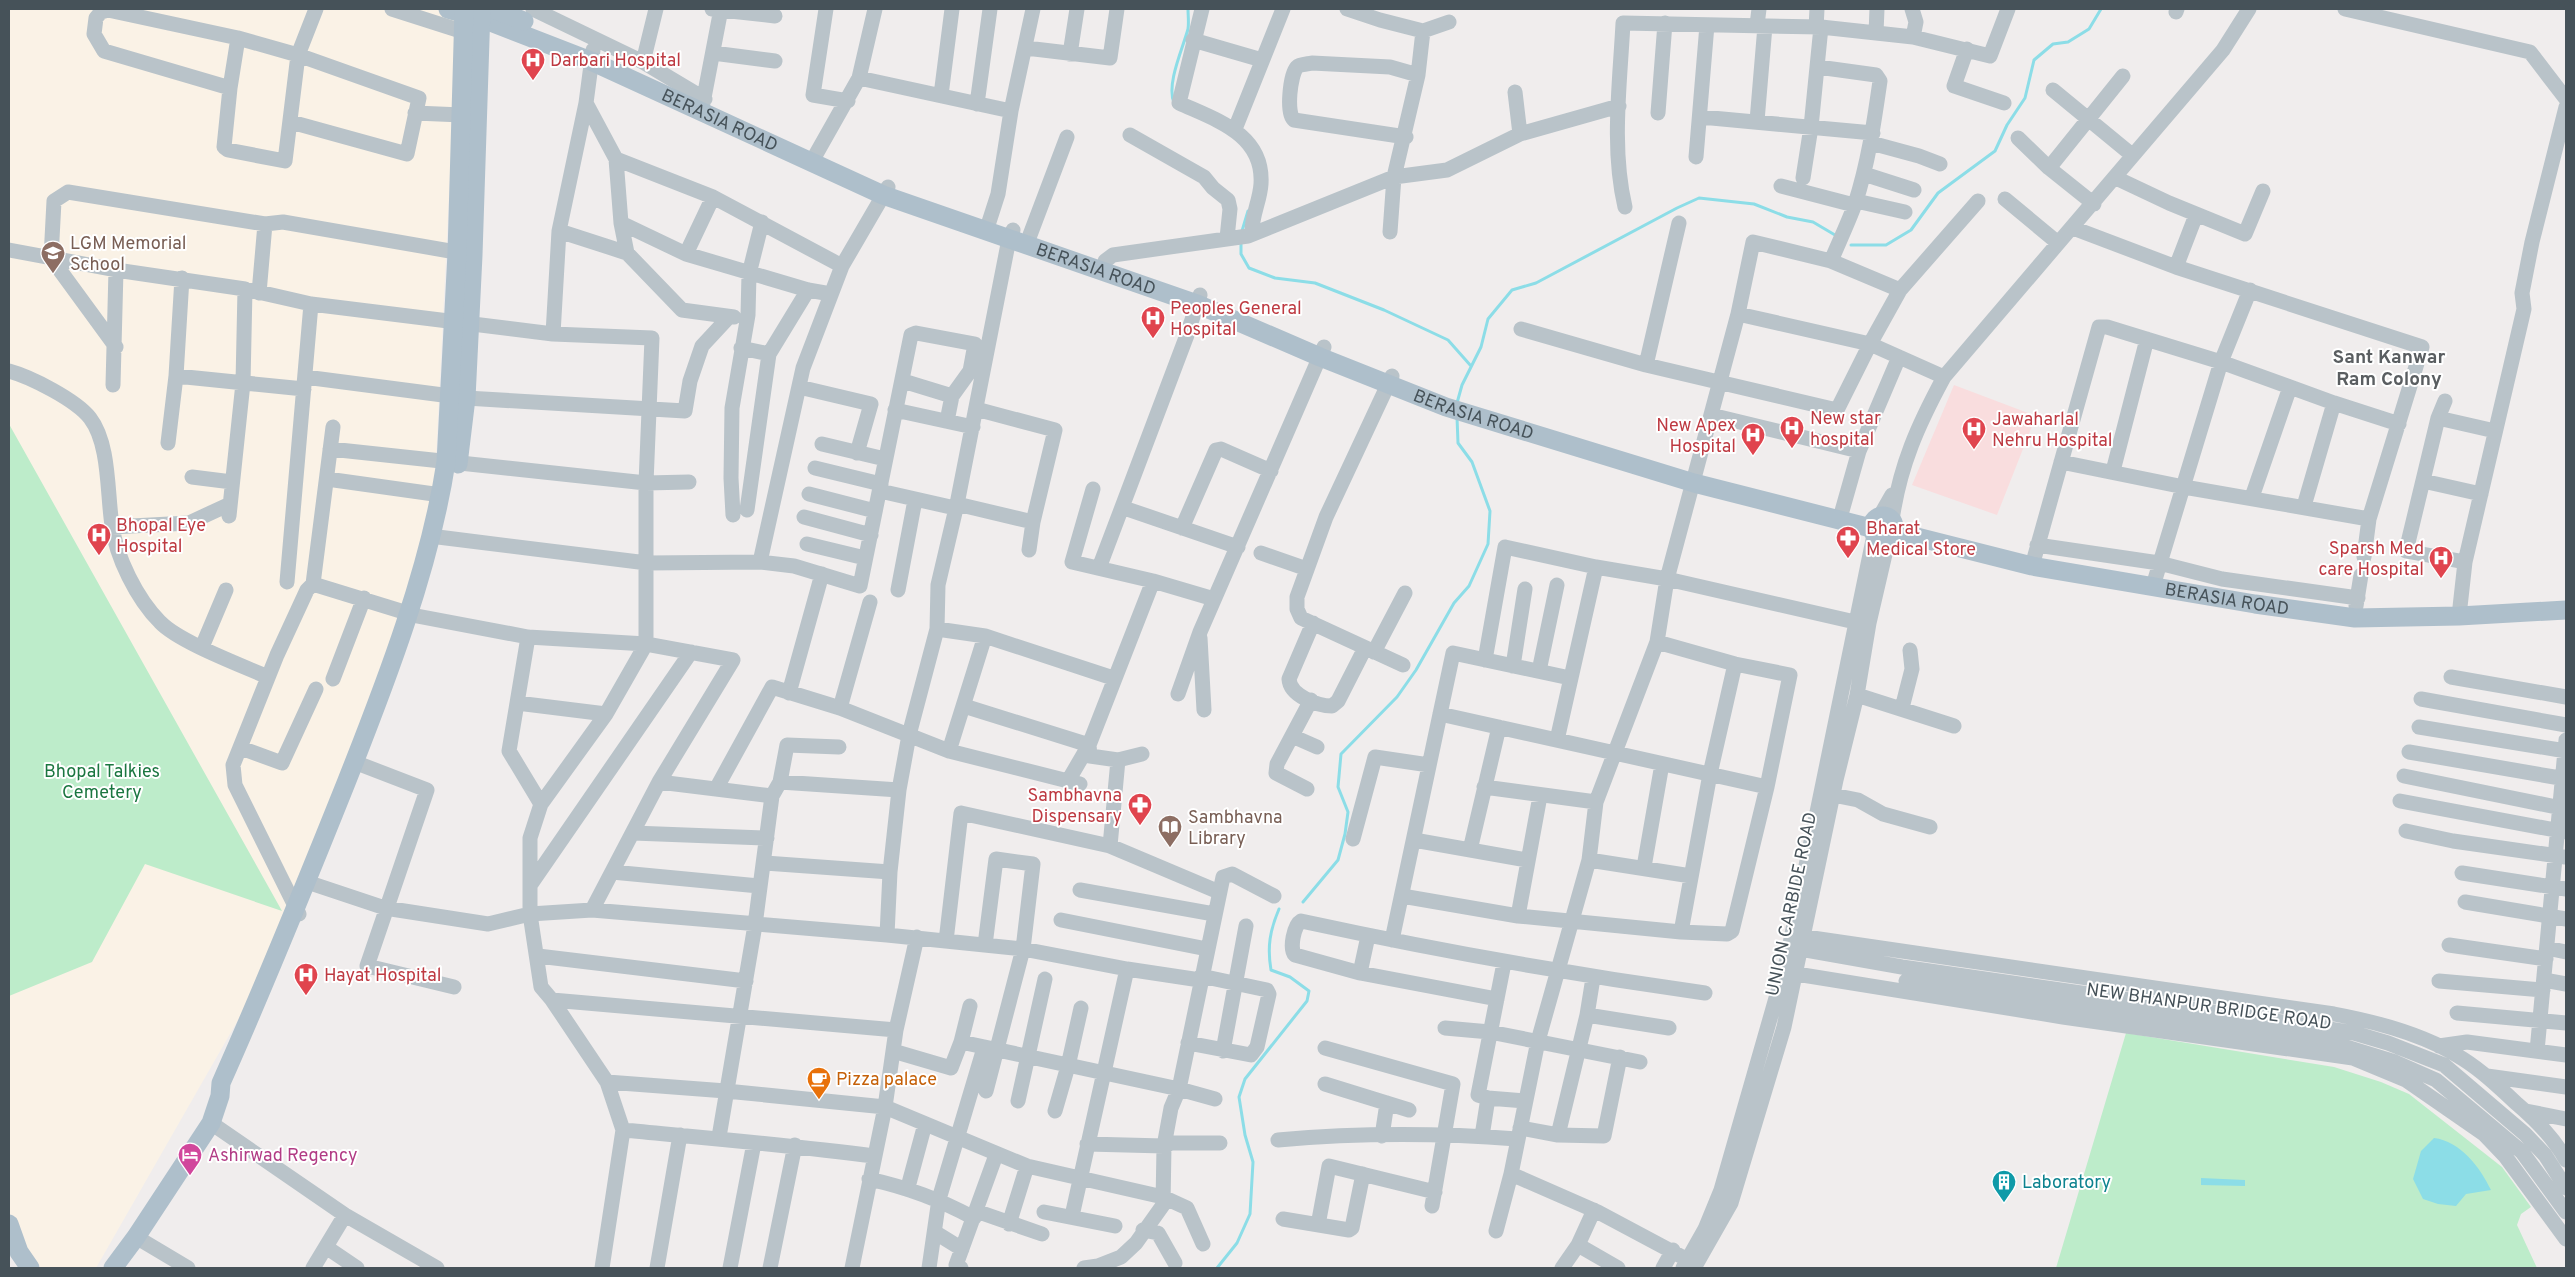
<svg xmlns="http://www.w3.org/2000/svg" width="2575" height="1277" font-family="Overpass,sans-serif">
<style>
.commercial{fill:#faf2e6}
.medical{fill:#f9ddde}
.green{fill:#bdecca}
.water{fill:#8cdde7}
.lines{fill:none;stroke-linecap:round;stroke-linejoin:round}
.stream{stroke:#8cdde7;stroke-width:3}
.minor{stroke:#b9c3c9;stroke-width:15}
.major{stroke:#aebfcb;stroke-width:19}
.labels{text-anchor:middle;stroke-width:4;stroke-linejoin:round;paint-order:stroke}
.health-label{font-size:18px;fill:#be3a42;stroke:#fff;text-anchor:start}
.street-label{font-size:18px;fill:#465259;stroke:#fff}
.education-label{font-size:18px;fill:#785e54;stroke:#fff;text-anchor:start}
.park-label{font-size:18px;fill:#1b7640;stroke:#fff}
.food-label{font-size:18px;fill:#c56008;stroke:#fff;text-anchor:start}
.hotel-label{font-size:18px;fill:#b23c85;stroke:#fff;text-anchor:start}
.culture-label{font-size:18px;fill:#0d838f;stroke:#fff;text-anchor:start}
.neighbourhood-label{font-size:19px;font-weight:bold;fill:#5a5e61;stroke:#fff}
</style>
<rect width="100%" height="100%" fill="#f0eded"/>
<path class="commercial" d="M9,9h457l-9,25 -25,506 -134,375 -202,353h-58l-29,-48z"/>
<path class="medical" d="M1954,385l82,31 -39,99 -85,-30z"/>
<path class="green" d="M9,424l273,487 -137,-47 -53,98 -83,34z
M2126,1033l208,34 47,15 28,12 93,73 29,40 -10,7 -4,11 20,43h-481z"/>
<path class="water" d="M2434,1138c26,3 46,29 57,52l-25,4 -10,12 -18,-2 -15,-5 -10,-20 8,-28z
M2201,1178l44,2v6l-44,-1z"/>
<g class="lines">
<path class="stream" d="M1174,103c-8,-19 9,-55 14,-74 1,-6 0,-14 0,-20
M1242,231l6,-20
M1241,240v14l8,14 26,10 40,5 69,27 64,30 23,26
M1851,245h35l25,-15 27,-37 57,-42 12,-26 18,-27 9,-38 19,-16 15,-2 21,-13 12,-20
M1457,403l5,-18 19,-38 7,-28 24,-29 24,-7 141,-75 22,-10 55,6 33,13 26,5 22,13
M1303,902l35,-42 7,-26 3,-22 -10,-25 3,-33 56,-57 19,-27 38,-67 15,-17 19,-42 2,-33 -18,-49 -14,-19 -1,-26
M1217,1268l20,-25 13,-29 3,-52 -8,-27 -6,-38 6,-18 62,-78 2,-10 -19,-14 -19,-7c-4,-23 -1,-40 8,-61"/>
<path class="minor" d="M392,9l72,23
M533,9l110,53 62,37
M712,9l63,7
M826,9l-13,86 35,6
M1202,9l-23,94c37,17 85,31 82,81 -1,17 -10,33 -9,50
M1347,9l33,11 43,11 -5,44 -24,102 -4,55
M1912,9l4,13 -3,15
M2345,9l185,43 36,47
M2176,12l1,-3
M1757,25l2,-16
M1816,28l1,-19
M1423,31l26,-9
M1876,33l1,-24
M238,38l-8,50 -6,59 4,3 57,11 13,-106 18,-46
M1193,40l69,20
M1026,48l84,10 7,-49
M1967,49l-13,37 50,17
M713,53l62,8
M1070,54l7,-45
M643,62l13,-53
M1818,67l58,8 4,6c-6,42 -12,83 -25,123 -7,19 -16,38 -24,57
M859,78l152,33
M230,88l-126,-37 -10,-17 2,-16 5,-6 7,-2 130,28 60,17 121,43 -12,56 -116,-32
M2053,90l79,65
M1515,92l5,42
M941,95l11,-86
M586,103l30,56 5,64 6,30
M977,104l13,-95
M702,108l19,-99
M415,113l47,2
M1658,113l7,-90
M1701,117l172,16
M1757,121l8,-95
M1235,129l48,-120
M1130,135l74,42 9,11 15,12 2,9 -3,29
M1406,137l-112,-17c-8,-6 -4,-45 3,-53 3,-3 11,-3 15,-4l78,4 28,8
M2018,138l31,30 45,36
M1871,143l48,13 21,8
M1696,157l11,-132
M616,159l97,38 129,69
M811,163l48,-85 16,-69
M2049,168l74,-92
M1864,174l50,16
M1803,178l8,-51 10,-100
M2116,178l53,25 76,31 18,-43
M1781,186l73,19
M2005,199l53,44
M1856,201l49,11
M1625,207c-14,-59 -5,-124 -2,-184l198,4 92,10 77,19 18,-47
M989,222l9,-28 13,-83 22,-102
M621,223l65,31 122,36 23,4
M2073,228l103,39 246,80 -53,172 -5,38
M559,231l68,22 55,57 52,7
M1030,235l37,-98
M9,250l107,20 129,19 66,15 242,30 99,4 -6,145v161l-40,70 -65,90 -11,34v76l11,73 11,13 55,82 16,48 -21,138
M686,254l27,-57
M1105,261l8,-6 135,-19 146,-59 53,-7 73,-36 99,-28
M2176,267l20,-52
M259,293l6,-69
M1738,314l132,30 74,33
M1521,329l125,36 191,45 33,-66 30,-54 78,-89
M553,334l6,-103 27,-128 7,-53
M116,347l-65,-89 3,-57 14,-9 197,32 18,-2 184,32
M741,348l28,6
M1646,365l33,-142
M9,371c22,6 67,29 81,47 20,26 17,76 22,107 4,32 25,74 48,97 19,20 81,43 108,55
M176,376l128,13
M1392,376l-66,141 -29,80v12l4,9 102,47
M305,377l161,21 219,13 5,-30 12,-35 26,-28
M903,381l49,15
M113,385l3,-115
M799,387l72,17 -14,49
M2445,401l-7,17 -32,133 59,11
M976,409l79,21 -22,92 -4,28
M895,410l78,17
M1711,415l148,36
M2438,418l57,13
M168,443l8,-67 6,-98
M822,444l63,15
M330,449l316,34 43,-1
M2061,462l123,25 185,32
M815,468l66,16
M2113,471l34,-132
M192,477l40,5
M327,479l114,16
M2423,481l58,13
M1093,489l-21,73 81,19 61,18
M880,491l75,17
M809,494l66,17
M2252,497l38,-110
M957,504l52,-265 4,-9
M2304,506l30,-103
M1124,508l114,39
M747,510l22,-156 39,-64
M1842,511l17,-60 40,-94
M733,515l-2,-37 1,-70 16,-93 1,-41 13,-52
M229,516l14,-133 2,-94
M1880,516l12,-21
M804,517l67,18
M1892,520c8,-55 26,-95 52,-143l279,-327 26,-41
M112,527l77,-4 41,-19
M1182,528l34,-78 5,-1 50,22
M430,536l217,27 113,-1 34,4 66,20 51,-251 5,-2 59,11 -5,27 -18,25 -5,25
M807,544l58,14
M2037,545l122,18 63,16 136,19
M1261,553l46,16
M760,562l43,-194 39,-102 46,-79
M2032,566l67,-239h8l114,35 113,41 65,21
M1099,568l88,-233 13,-40
M287,582l24,-278
M313,584l104,32 111,21 118,7 87,16 -74,122 -67,128
M2153,586l68,-224 29,-72
M898,590l17,-90
M2356,606l5,-31
M2459,616l6,-54 59,-253 -2,-16 10,-51 34,-135
M1313,623l-24,56c1,17 29,27 43,27l6,-5 27,-53
M937,629l48,7 128,42
M528,637l-19,114 32,53
M1200,638l4,72
M202,647l24,-57
M1374,652l31,-59
M1485,660l20,-113 91,20
M1513,666l12,-77
M1539,671l18,-86
M2451,677l115,20
M333,679l31,-81
M789,693l33,-119
M1178,694l22,-62 124,-285
M1857,695l97,31
M2421,699l145,26
M517,703l89,11
M964,706l125,39 1,11 28,4 24,-6
M840,708l30,-106
M1902,708l10,-39 -2,-19
M1440,714l327,73
M2419,727l147,24
M1292,736l25,11
M1557,740l39,-173 71,12 188,43
M241,748l41,15 34,-74
M949,751l36,-115
M2409,752l157,27
M362,765l65,25 -60,176 87,21
M2404,776l162,33
M1068,781l21,-36 64,-164
M659,782l113,14
M780,782l119,8
M1484,787l112,15
M716,789l56,-102 68,21 109,43 131,33
M1307,789l-31,-16 1,-9 34,-64
M1833,795l25,5 25,14 47,13
M2400,801l166,31
M2406,831l47,10 112,16
M633,833l134,5
M1353,839l22,-82 54,8
M1414,840l113,20
M1110,846l8,-86
M1470,850l29,-123
M1589,860l102,16
M765,863l125,9
M1644,867l18,-103
M612,872l147,14
M2462,873l104,16
M307,882l78,26 103,16 42,-10 62,-4 295,25 136,14 104,20 73,11
M531,884l160,-232
M1080,890l134,24
M1402,896l116,20 163,16 46,2 5,-3 35,-144 23,-112 -55,-11 -78,-22
M2465,902l101,17
M299,914l-64,-129 -2,-20 44,-110 30,-65 6,-6 20,-157
M1518,916l22,-120
M1061,920l146,29
M1681,932l29,-158 25,-110
M887,935l3,-63 9,-82 10,-55 28,-106 1,-44 19,-81 76,18
M1792,935l542,79c43,8 92,21 129,45 19,12 36,28 53,44 19,16 38,35 50,57
M1392,940l61,-287 117,25
M946,941l15,-128 149,33 109,46
M985,945l11,-86 37,5 -10,85 -37,142
M2449,945l97,14
M1789,947l113,20 421,61 31,5 34,10 56,22 81,69 20,21 21,33
M2547,948l19,4
M538,956l208,25
M1784,972l279,45 290,41 53,22 78,54 21,22 61,83
M1360,973l8,-37
M2544,980l22,4
M1906,981l427,62 62,19 41,18 86,72 44,60
M2439,981l104,9
M1497,999l-137,-26 -65,-18c-6,-6 -1,-30 6,-34 134,29 268,53 404,72
M552,1000l344,30
M2457,1013l109,10
M1587,1015l82,13
M1445,1028l45,4 150,30
M961,1042l218,47 36,10
M1188,1043l63,12 6,-8 12,-53 -2,-4 -66,-14
M2439,1046l28,-4 99,13
M1325,1048l128,36 -21,122
M893,1051l58,17 10,-26 9,-36
M1223,1051l23,-125
M2537,1051l29,-311
M2487,1076l79,11
M607,1082l119,9 159,16 142,59 136,31 24,11 16,36
M1325,1084l84,26
M1488,1098l37,3
M1018,1101l27,-122
M1055,1111l13,-45 13,-58
M2526,1111l40,8
M211,1123l134,92 92,53
M1520,1128l38,7 46,1 16,-79
M623,1130c84,8 167,15 251,26
M1558,1135l29,-120 6,-37
M1382,1136l5,-33
M1482,1136l6,-38 -10,-3 26,-132
M719,1137l36,-212 17,-129 8,-14 7,-37 52,2
M1278,1140c79,-7 160,-7 239,-1
M1087,1144l77,2 7,-3h49
M1511,1174l87,38 90,48
M869,1179c40,9 69,20 105,39
M908,1187l17,-63
M976,1211l66,23
M1044,1212l71,14
M1072,1216l55,-247
M1283,1219l66,11 3,-2 11,-54
M1009,1224l18,-58
M1318,1225l11,-59 106,26
M1143,1230l15,3 17,30
M1496,1231l15,-57 27,-133 51,-181 7,-58 61,-160 10,-63 71,-265 15,-72 78,19 69,29
M936,1233l26,16
M136,1237l52,31
M1578,1245l40,23
M326,1247l31,21
M313,1268l32,-53
M657,1268l23,-133
M730,1268l24,-125
M770,1268l25,-123
M852,1268l33,-161 11,-77 21,-93
M929,1268l10,-69 45,-151
M961,1268l-5,-3 40,-110
M1084,1268l14,-2 23,-9 15,-14 27,-38 1,-59 7,-38 8,-19 44,-212 9,-3 42,22
M1562,1268l16,-23 16,-35
M1663,1268l10,-18
M1683,1268l22,-39 16,-39 65,-227 88,-428
M1694,1268l37,-65 53,-176 52,-247 21,-85 12,-72 20,-86"/>
<g class="major">
<path id="s1" d="M448,9l32,9 111,43 292,134 314,109 123,53 126,50 248,76 177,45"/>
<path d="M493,9l31,12"/>
<path d="M458,464l8,-66 7,-143 8,-246"/>
<circle cx="1883" cy="527" r="11"/>
<path id="s2" d="M1893,531l139,35 223,38 100,14 104,-2 107,-6"/>
<path d="M9,1224l10,28 11,16"/>
<path d="M113,1268l23,-31 75,-114 9,-27 1,-13c44,-99 85,-200 125,-300 40,-101 84,-215 100,-321l11,-209 7,-244"/>
</g>
</g>
<defs>
<symbol id="hospital-pin" viewBox="-11 -11 22 30"><path d="M0 17L-7.5 6A9.5 9.5 0 1 1 7.5 6Z" fill="#e0444e" stroke="#fff"/><path d="M-5-5h3v3.5h4V-5h3V5h-3V1.5h-4V5h-3Z" fill="#fff"/></symbol>
<symbol id="school-pin" viewBox="-11 -11 22 30"><path d="M0 17L-7.5 6A9.5 9.5 0 1 1 7.5 6Z" fill="#8d6e63" stroke="#fff"/><path d="M0-5L7-2L0 1L-7-2ZM-4 1L0 2.5L4 1V4Q0 6-4 4Z" fill="#fff"/></symbol>
<symbol id="pharmacy-pin" viewBox="-11 -11 22 30"><path d="M0 17L-7.5 6A9.5 9.5 0 1 1 7.5 6Z" fill="#e0444e" stroke="#fff"/><path d="M-2-6h4v4h4v4h-4v4h-4v-4h-4v-4h4Z" fill="#fff"/></symbol>
<symbol id="library-pin" viewBox="-11 -11 22 30"><path d="M0 17L-7.5 6A9.5 9.5 0 1 1 7.5 6Z" fill="#8d6e63" stroke="#fff"/><path d="M-6-4Q-3-5.5-.7-3.5V5Q-3 3-6 4ZM6-4Q3-5.5 .7-3.5V5Q3 3 6 4Z" fill="#fff"/></symbol>
<symbol id="cafe-pin" viewBox="-11 -11 22 30"><path d="M0 17L-7.5 6A9.5 9.5 0 1 1 7.5 6Z" fill="#e8710a" stroke="#fff"/><path d="M-5.5-4.5H6V0H3Q3 3.5 0 3.5H-2.5Q-5.5 3.5-5.5 0ZM3-3.2v2h1.7v-2ZM-6 4.5H4V6H-6Z" fill="#fff"/></symbol>
<symbol id="hotel-pin" viewBox="-11 -11 22 30"><path d="M0 17L-7.5 6A9.5 9.5 0 1 1 7.5 6Z" fill="#d1479c" stroke="#fff"/><path d="M-6-4.5h1.5V1H6V5H4.5V3h-9V5H-6ZM-4 0a1.8 1.8 0 1 1 3.6 0ZM.5 0V-2.5h3Q6-2.5 6 0Z" fill="#fff"/></symbol>
<symbol id="building-pin" viewBox="-11 -11 22 30"><path d="M0 17L-7.5 6A9.5 9.5 0 1 1 7.5 6Z" fill="#0f9aa8" stroke="#fff"/><path d="M-4-6H4V6H1V3H-1V6H-4ZM-2.5-4.3h1.7v1.8h-1.7ZM.8-4.3h1.7v1.8H.8ZM-2.5-1h1.7V.8h-1.7ZM.8-1h1.7V.8H.8Z" fill="#fff"/></symbol>
</defs>
<g fill-rule="evenodd">
<use href="#hospital-pin" x="519" y="46" width="28" height="38"/>
<use href="#school-pin" x="39" y="239" width="28" height="38"/>
<use href="#hospital-pin" x="1139" y="304" width="28" height="38"/>
<use href="#hospital-pin" x="1778" y="414" width="28" height="38"/>
<use href="#hospital-pin" x="1960" y="415" width="28" height="38"/>
<use href="#hospital-pin" x="1739" y="421" width="28" height="38"/>
<use href="#hospital-pin" x="85" y="521" width="28" height="38"/>
<use href="#pharmacy-pin" x="1834" y="524" width="28" height="38"/>
<use href="#hospital-pin" x="2427" y="544" width="28" height="38"/>
<use href="#pharmacy-pin" x="1126" y="791" width="28" height="38"/>
<use href="#library-pin" x="1156" y="813" width="28" height="38"/>
<use href="#hospital-pin" x="292" y="961" width="28" height="38"/>
<use href="#cafe-pin" x="805" y="1065" width="28" height="38"/>
<use href="#hotel-pin" x="176" y="1141" width="28" height="38"/>
<use href="#building-pin" x="1990" y="1168" width="28" height="38"/>
</g>
<g class="labels">
<g class="health-label">
<text x="550" y="66">Darbari Hospital</text>
<text x="1170" y="314">Peoples General<tspan x="1170" dy="21">Hospital</tspan></text>
<text x="1810" y="424">New star<tspan x="1810" dy="21">hospital</tspan></text>
<text x="1992" y="425">Jawaharlal<tspan x="1992" dy="21">Nehru Hospital</tspan></text>
<text x="1736" y="431" text-anchor="end">New Apex<tspan x="1736" dy="21">Hospital</tspan></text>
<text x="116" y="531">Bhopal Eye<tspan x="116" dy="21">Hospital</tspan></text>
<text x="1866" y="534">Bharat<tspan x="1866" dy="21">Medical Store</tspan></text>
<text x="2424" y="554" text-anchor="end">Sparsh Med<tspan x="2424" dy="21">care Hospital</tspan></text>
<text x="1122" y="801" text-anchor="end">Sambhavna<tspan x="1122" dy="21">Dispensary</tspan></text>
<text x="324" y="981">Hayat Hospital</text>
</g>
<g class="street-label">
<text dy="6" stroke="none"><textPath href="#s1" startOffset="294">BERASIA ROAD</textPath></text>
<text dy="6" stroke="none"><textPath href="#s1" startOffset="699">BERASIA ROAD</textPath></text>
<text dy="6" stroke="none"><textPath href="#s1" startOffset="1104">BERASIA ROAD</textPath></text>
<text dy="6" stroke="none"><textPath href="#s2" startOffset="341">BERASIA ROAD</textPath></text>
<text transform="translate(1791 904) rotate(-78)" y="6">UNION CARBIDE ROAD</text>
<text transform="translate(2209 1006) rotate(8)" y="6">NEW BHANPUR BRIDGE ROAD</text>
</g>
<g class="education-label">
<text x="70" y="249">LGM Memorial<tspan x="70" dy="21">School</tspan></text>
<text x="1188" y="823">Sambhavna<tspan x="1188" dy="21">Library</tspan></text>
</g>
<g class="park-label">
<text x="102" y="777">Bhopal Talkies<tspan x="102" dy="21">Cemetery</tspan></text>
</g>
<g class="food-label">
<text x="836" y="1085">Pizza palace</text>
</g>
<g class="hotel-label">
<text x="208" y="1161">Ashirwad Regency</text>
</g>
<g class="culture-label">
<text x="2022" y="1188">Laboratory</text>
</g>
<g class="neighbourhood-label">
<text x="2389" y="363">Sant Kanwar<tspan x="2389" dy="22">Ram Colony</tspan></text>
</g>
</g>
<rect width="2575" height="1277" fill="none" stroke="#465259" stroke-width="20"/>
</svg>
